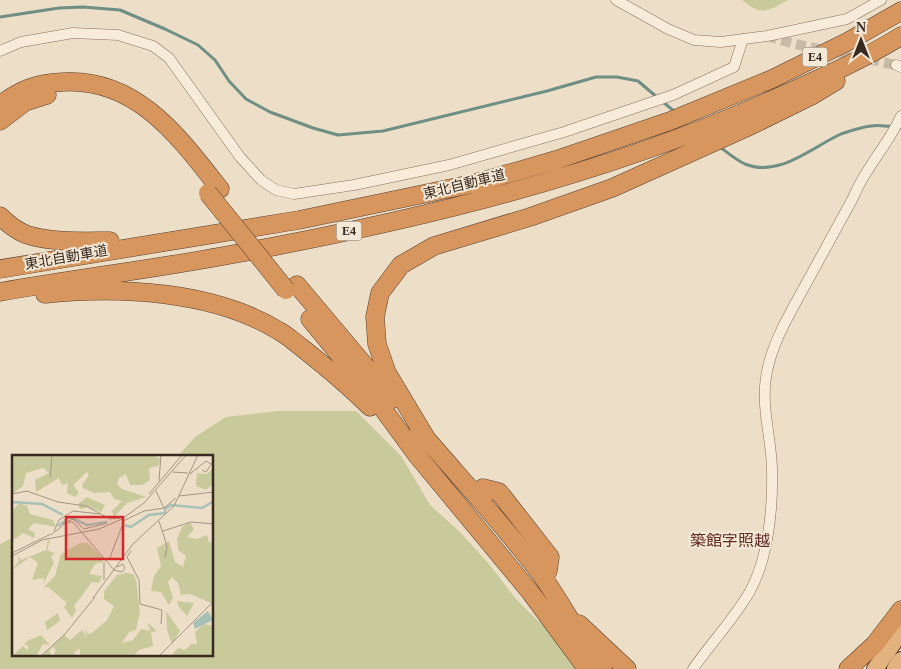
<svg xmlns="http://www.w3.org/2000/svg" width="901" height="669" font-family="'Times New Roman','Noto Sans JP',serif">
<style>
.green{fill:#c9ca9b}
.lines{fill:none;stroke-linecap:round;stroke-linejoin:round}
.stream{stroke:#6f8f84;stroke-width:3}
.minor-tunnel{stroke:#c8baa6;stroke-width:10;stroke-dasharray:10 5;stroke-linecap:butt}
.minor-casing{stroke:#87705d;stroke-width:11}
.trunk-casing{stroke:#563f31;stroke-width:18}
.motorway-casing{stroke:#563f31;stroke-width:19}
.minor{stroke:#f7ecda;stroke-width:10}
.trunk{stroke:#e2b27f;stroke-width:16}
.motorway{stroke:#d7965d;stroke-width:18}
.motorway-bridge-casing{stroke:#563f31;stroke-width:19;stroke-linecap:butt}
.motorway-bridge{stroke:#d7965d;stroke-width:18}
.labels{text-anchor:middle;stroke-width:4;stroke-linejoin:round;paint-order:stroke}
.shield{fill:#f4e9d6;stroke:#706357;stroke-width:1}
.shield-label{font-size:12px;font-weight:bold;fill:#382a20}
.street-label{font-size:14px;fill:#382a20;stroke:#f4e9d6}
.quarter-label{font-size:16px;fill:#632922;stroke:#f4e9d6}
.inset-river{fill:none;stroke:#a8c1b7;stroke-width:2.5}
.inset-road{fill:none;stroke:#a49684;stroke-width:1}
.view{fill:#d62828;fill-opacity:0.15;stroke:#d62828;stroke-width:2.5}
.inset-edge{fill:none;stroke:#382a20;stroke-width:2.5}
</style>
<rect width="100%" height="100%" fill="#ecdec7"/>
<path class="green" d="M742,0h46c-21,12 -27,16 -46,0z
M277,411h79l45,45 29,49 31,28 28,31 26,34 22,22 43,32 11,17h-591v-125l14,-7v118h198v-198l-34,-1 17,-19 31,-20z"/>
<g class="lines">
<path class="stream" d="M0,17l59,-9 24,-1 37,3 45,19 33,16 17,15 14,21 17,18 24,13 43,16 25,7 45,-4 164,-40 49,-14h21l21,4 20,17
M663,102l12,10
M720,147c8,6 16,13 25,17 34,14 67,-17 96,-30 9,-3 20,-7 30,-8 9,-2 21,1 30,2"/>
<path class="minor-tunnel" d="M767,36l24,7 105,22"/>
<defs>
<path id="minor" d="M616,0l52,29 26,11 27,2 46,-6 80,-17 34,-19
M0,51l21,-9 52,-9 45,2 35,11 16,12 71,99 21,23 15,10 18,4 60,-9 95,-20 115,-33 109,-37 61,-28 9,-28
M896,65l5,2
M693,669c18,-26 40,-49 56,-76 19,-33 24,-84 23,-122 0,-31 -11,-62 -6,-94 5,-33 24,-64 40,-93 16,-29 32,-58 47,-86 12,-30 35,-53 48,-82"/>
<path id="trunk" d="M875,669l26,-37
M895,669l6,-9"/>
<path id="motorway" d="M0,105c21,-16 37,-22 63,-23 74,-4 116,55 157,107
M0,121l25,-19 22,-7
M0,216c7,7 16,14 25,18 25,9 59,7 85,7
M0,269l299,-49 177,-37 80,-23 114,-39 102,-42 75,-37 54,-31
M297,285l96,114
M0,292c78,-14 156,-23 234,-38 184,-34 368,-78 540,-155 42,-19 87,-38 127,-63
M45,294c75,-8 169,-3 234,37 8,4 15,11 22,16 24,19 47,38 69,60
M310,319l65,79 41,56 115,139 53,72
M419,430c41,48 83,93 121,143 23,31 39,66 63,96
M426,438l-39,-65 -10,-29 -2,-27 5,-24 21,-28 33,-19 96,-29 82,-29 140,-63 59,-29 25,-15
M483,488l16,4 51,65 -2,14
M579,624l48,45
M848,669l27,-25 26,-34"/>
</defs>
<use href="#minor" class="minor-casing"/>
<use href="#trunk" class="trunk-casing"/>
<use href="#motorway" class="motorway-casing"/>
<use href="#minor" class="minor"/>
<use href="#trunk" class="trunk"/>
<use href="#motorway" class="motorway"/>
<defs>
<path id="motorway-bridge" d="M208,193l78,97"/>
</defs>
<use href="#motorway-bridge" class="motorway-bridge-casing"/>
<use href="#motorway-bridge" class="motorway-bridge"/>
</g>
<g class="labels">
<g class="shield">
<rect x="802.5" y="47.5" width="25" height="19" rx="4"/>
<rect x="336.5" y="221.5" width="25" height="19" rx="4"/>
</g>
<g class="shield-label">
<text x="815" y="61">E4</text>
<text x="349" y="235">E4</text>
</g>
<g class="street-label">
<text transform="translate(464 184) rotate(-14)" y="5">東北自動車道</text>
<text transform="translate(66 257) rotate(-10)" y="5">東北自動車道</text>
</g>
<g class="quarter-label">
<text x="730" y="546">築館字照越</text>
</g>
</g>
<g transform="translate(12 455)">
<rect width="201" height="201" fill="#ecdec7"/>
<path d="M0,0h140l9,4 -3,7 -9,2 1,12 -8,5h-12l-4,-11 -7,4 -2,6 5,5 24,8 -19,6 -13,14 -2,-6 10,-10 -8,-2 -4,-7 -16,1 -11,-5 -1,-3 7,-10 -2,-3 -14,13 6,8 -4,4 -8,-4 1,-10 -6,2 -3,-7 -23,14 -1,-12 14,-7 -6,-5 -17,5 -3,13 -11,8zM201,13v16l-7,6 -10,-4 1,-13 10,1zM75,42l18,8 -4,7 -12,-5 -9,2 -2,-5zM7,48l8,3 3,8 23,6 3,7 -22,-4 -6,6 7,4 -1,5 -11,-5 -11,8v-30zM178,67l4,7 -7,8 10,2 10,-4 2,7 4,1v61l-23,-10 -9,1 -3,-12 -6,-6 -4,5 5,16 -4,7 -8,-13 -10,-1 3,-15 7,-10 -4,-18 12,-7 6,21 8,5 3,-11 -8,-6 -1,-11 5,-12zM38,85l-3,10 8,3 -4,4 3,6 -11,21 1,-6 -12,2 6,-17 -8,-6 -18,13 7,-9 -2,-6 4,5 25,-10 2,-9 -13,4zM68,88h8l15,15v4l-8,2 -6,10 13,2 -3,7 -7,-1 -18,24 2,4 -4,8 -8,-11 3,-4 -19,-16 -5,1 12,-12 6,-22zM114,118l7,1 3,6 4,32 -4,18 -7,2 -7,11 11,-3 8,-11 9,2 -2,-8 9,8 -6,1 2,14 -14,4 -4,4 3,2h-58v-7l-6,3 2,4h-23l3,-6 -3,-3 -4,4 3,5h-10l22,-21 6,5 12,-10 5,8 -3,-10 4,6 4,-1 15,-13 7,-14 -10,-7v-8l13,-16zM165,146l17,2 -7,13 -8,-9zM154,156l14,20 -8,13 -5,-14zM46,158l2,8 -13,9 -2,-8zM192,169l9,2v30h-42l7,-8 7,2 6,-6h6l-2,-12zM29,180l9,10 -7,-1 -7,12h-24l11,-10 5,5v-6h-4l3,-4z" fill="#c9ca9b"/>
<path d="M196,156l5,9 -18,9 -2,-6z" fill="#a8c1b7"/>
<path class="inset-river" d="M0,47l30,2 21,11M112,70l7,2 18,-12 16,-2v-4l6,-4 31,3 12,-7M46,71l12,-9 17,8 20,-3"/>
<path class="inset-road" d="M190,15l4,2 8,-12M161,17l15,1M178,19l16,-13 5,3M38,23l2,-23M147,26l2,-26M144,36l8,17M0,39l15,-3 31,11 28,4 24,13 10,-1M137,39l33,-39M167,41l35,-4M111,66l21,-10 20,-3 12,-10M147,66l8,25 -2,12M50,69l11,-5 11,10 23,-6M42,76l5,-11 14,-9 27,3M151,76l28,-9 23,2M39,80l16,-13h6l41,48 8,2 3,-4 -2,-4 -6,3M119,96l-4,6 12,23 1,24 22,6 -1,14M0,98l39,-19M0,101l30,-16 57,-11 23,-10 22,-16 42,-48M97,105l15,-39M92,125v-18M81,143l40,-54 41,-38 24,-51M29,201l24,-22 30,-37M147,201l55,-55"/>
<path class="view" d="M54,62h57v42h-57z"/>
<rect width="201" height="201" class="inset-edge"/>
</g>
<g transform="translate(861 40)" stroke="#f4e9d6" stroke-width="4" paint-order="stroke">
<path d="M0-4L9 19L0 12L-9 19Z" fill="#382a20"/>
<text y="-8" font-size="14" font-weight="bold" text-anchor="middle" fill="#382a20">N</text>
</g>
</svg>
